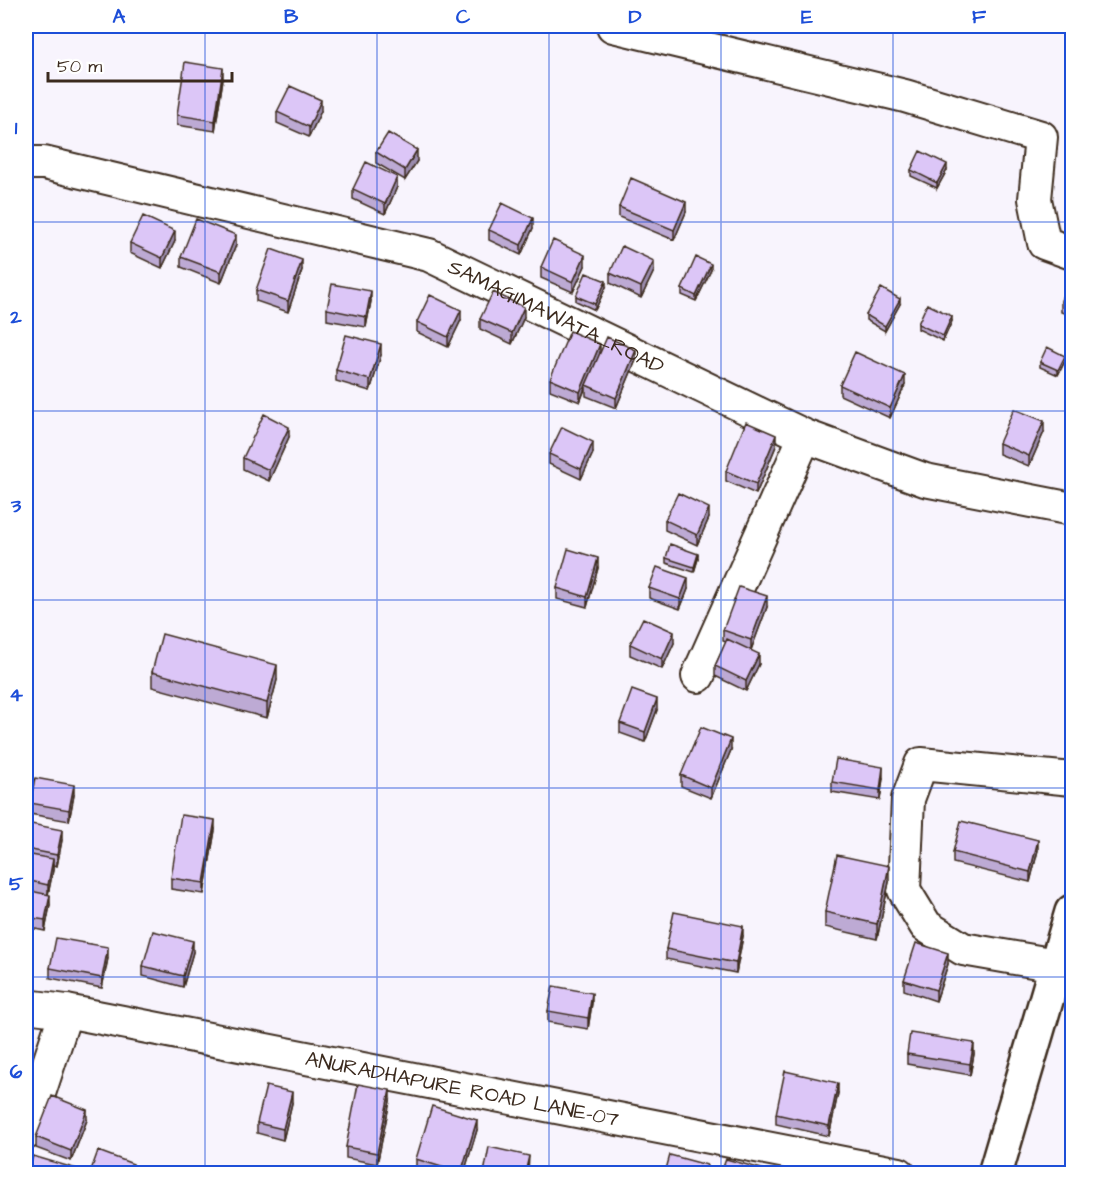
<svg xmlns="http://www.w3.org/2000/svg" width="1098" height="1199" font-family="'Architects Daughter',sans-serif">
<style>
.lines{fill:none;stroke-linecap:round;stroke-linejoin:round}
.minor-casing{stroke:#3b2a1e;stroke-width:36}
.highway-casing{stroke:#3b2a1e;stroke-width:38}
.minor{stroke:#fff;stroke-width:32}
.highway{stroke:#fff;stroke-width:33}
.wall{fill:#bdaad4;stroke:#3b2a1e;stroke-width:1.5}
.shaded-wall{fill:#9a8bad;stroke:#3b2a1e;stroke-width:1.5}
.building{fill:#dcc6f7;stroke:#3b2a1e;stroke-width:1.5}
.grid{fill:none;stroke:#1d4ed8;stroke-width:1.5;stroke-opacity:0.55}
.labels{text-anchor:middle;stroke-width:5;stroke-linejoin:round;paint-order:stroke}
.street-label{font-size:21px;fill:#3b2a1e;stroke:#fff}
.neatline{fill:none;stroke:#1d4ed8;stroke-width:2}
.grid-label{font-size:20px;text-anchor:middle;font-weight:bold;fill:#1d4ed8}
</style>
<rect width="100%" height="100%" fill="#f8f4fd"/>
<filter id="ink" filterUnits="userSpaceOnUse"><feTurbulence type="fractalNoise" baseFrequency=".0167" numOctaves="2"/><feDisplacementMap in="SourceGraphic" scale="12" xChannelSelector="R" yChannelSelector="G"/><feConvolveMatrix kernelMatrix="1 2 1 2 8 2 1 2 1" color-interpolation-filters="sRGB"/></filter>
<g filter="url(#ink)">
<g class="lines">
<defs>
<g id="minor">
<path d="M613,26l292,70 136,41 -6,62 9,44 28,10"/>
<path id="s1" d="M26,163h18l385,92 376,181 120,44 147,29"/>
<path d="M698,676l107,-240"/>
<path d="M1056,965l-93,-16 -37,-23 -22,-36 4,-91 13,-35 151,15"/>
<path id="s2" d="M26,1006l40,5 833,163"/>
<path d="M26,1133l40,-122"/>
</g>
<path id="highway" d="M995,1174l77,-262"/>
</defs>
<use href="#minor" class="minor-casing"/>
<use href="#highway" class="highway-casing"/>
<use href="#minor" class="minor"/>
<use href="#highway" class="highway"/>
</g>
<path class="wall" d="M223,79l-8,52 -38,-6v-10z
M321,111l-12,26 -32,-14v-11z
M376,152l41,9 -12,19 -29,-17z
M911,170h36l-10,18 -26,-12z
M397,187l-12,27 -32,-15v-10z
M619,207l67,5 -12,28 -55,-23z
M533,228l-12,27 -32,-15v-10z
M175,241l-13,27 -32,-15v-10z
M236,245l-15,38 -40,-16v-10z
M585,266l-12,26 -32,-14v-11z
M1072,267v49l-11,-4v-11z
M302,270l-14,42 -32,-11v-11z
M711,270l-15,31 -14,-6v-6z
M654,271l-13,27 -31,-15v-10z
M606,287l-11,23 -19,-9v-5z
M371,301l-5,26 -39,-7v-11z
M900,304l-15,27 -19,-11v-5z
M524,317l-12,27 -32,-15v-10z
M461,320l-13,27 -31,-15v-10z
M952,321l-9,20 -25,-12v-5z
M600,352l36,8 -20,48 -30,-12v-9l-6,15 -30,-12v-11z
M381,355l-11,36 -34,-10v-11z
M1065,361l-7,14 -18,-8v-5z
M840,385h65l-15,33 -50,-23z
M1044,432l-15,34 -30,-12v-11z
M289,437l-20,44 -26,-12v-11z
M776,446l-20,48 -30,-13v-10z
M593,453l-12,26 -32,-15v-10z
M709,518l-12,27 -32,-15v-10z
M666,558l32,1 -4,13 -28,-9z
M598,568l-11,39 -30,-8v-11z
M649,588l39,1 -8,20 -31,-11z
M767,607l-16,43 8,14 -13,27 -31,-15v-10l11,-24 -3,-1v-11z
M674,643l-12,26 -32,-14v-11z
M152,672l125,8 -10,38 -115,-31z
M657,710l-12,32 -25,-9v-10z
M731,750l-20,48 -30,-12v-11z
M883,778l-3,22 -48,-8v-10z
M74,795l-5,26 -39,-7v-11z
M26,823l36,17 -5,26 -4,-1v5l-5,24 2,11 -5,26 -19,-4z
M215,830l-11,64 -33,-5v-11z
M1038,850l-8,32 -77,-19v-11z
M889,882l-12,57 -52,-12v-15z
M743,936l-7,37 -70,-14v-10z
M193,952l-10,35 -40,-11v-10z
M108,958l-6,30 -52,-10v-10z
M948,964l-12,37 -32,-11v-10z
M592,1003l-4,26 -40,-7v-11z
M907,1054h67l-4,21 -63,-11z
M838,1093l-9,43 -53,-12v-10z
M390,1101l-13,63 -31,-6v-11z
M292,1103l-9,37 -26,-7v-10z
M87,1120l-16,41 -35,-13v-11z
M477,1130l-13,43h-36l-12,-3v-11z"/>
<path class="shaded-wall" d="M223,68v11l-8,52v-10z
M321,100v11l-12,26v-10z
M417,150v11l-12,19v-10z
M947,164v6l-10,18v-5z
M397,177v10l-12,27v-10z
M686,202v10l-12,28v-10z
M33,213v5l-7,23v-5z
M533,218v10l-12,27v-10z
M175,231v10l-13,27v-10z
M236,235v10l-15,38v-11z
M585,255v11l-12,26v-10z
M302,260v10l-14,42v-11z
M654,261v10l-13,27v-11z
M711,264v6l-15,31v-5z
M606,281v6l-11,23v-6z
M371,291v10l-5,26v-10z
M900,299v5l-15,27v-5z
M524,307v10l-12,27v-11z
M461,310v10l-13,27v-10z
M952,316v5l-9,20v-5z
M381,344v11l-11,36v-11z
M600,344v10l-14,31 -6,17v-10z
M636,350v10l-20,48v-10z
M1065,356v5l-7,14v-5z
M905,375v10l-15,33v-10z
M1044,421v11l-15,34v-10z
M289,427v10l-20,44v-11z
M776,435v11l-20,48v-10z
M593,442v11l-12,26v-10z
M709,508v10l-12,27v-10z
M698,554v5l-4,13v-5z
M598,558v10l-11,39v-10z
M688,578v11l-8,20v-10z
M767,596v11l-16,43v-10z
M674,632v11l-12,26v-10z
M759,654v10l-13,27v-10z
M277,665v15l-10,38v-15z
M657,699v11l-12,32v-10z
M731,739v11l-20,48v-10z
M883,767v11l-3,22v-10z
M74,785v10l-5,26v-11z
M215,820v10l-11,64v-11z
M62,830v10l-5,26v-11z
M1038,840v10l-8,32v-10z
M53,859v11l-5,25v-10z
M889,866v16l-12,57v-15z
M50,895v10l-5,26v-11z
M743,926v10l-7,37v-10z
M30,933v10l-4,26v-11z
M193,941v11l-10,35v-11z
M108,947v11l-6,30v-10z
M948,953v11l-12,37v-11z
M592,993v10l-4,26v-11z
M974,1043v11l-4,21v-11z
M838,1083v10l-9,43v-10z
M390,1090v11l-13,63v-11z
M292,1092v11l-9,37v-11z
M87,1110v10l-16,41v-10z
M477,1120v10l-13,43h-3z
M529,1156l-1,17h-3z
M133,1164v9h-4z"/>
<path class="building" d="M185,62l38,6 -8,53 -38,-6z
M290,86l31,14 -12,27 -32,-15z
M388,133l29,17 -12,20 -29,-18z
M920,151l27,13 -10,19 -26,-13z
M366,162l31,15 -12,27 -32,-15z
M631,178l55,24 -12,28 -55,-23z
M502,203l31,15 -12,27 -32,-15z
M26,211l7,2 -7,23z
M143,216l32,15 -13,27 -32,-15z
M196,219l40,16 -15,37 -40,-15z
M553,240l32,15 -12,27 -32,-15z
M622,246l32,15 -13,26 -31,-14z
M271,249l31,11 -14,41 -32,-11z
M696,257l15,7 -15,32 -14,-7z
M1072,267v38l-11,-4z
M586,273l20,8 -11,23 -19,-8z
M332,284l39,7 -5,26 -39,-8z
M881,288l19,11 -15,27 -19,-11z
M493,292l31,15 -12,26 -32,-14z
M430,295l31,15 -13,27 -31,-15z
M927,304l25,12 -9,20 -25,-12z
M570,331l30,13 -20,48 -30,-13z
M346,335l35,9 -11,36 -34,-10z
M607,337l29,13 -20,48 -30,-13z
M1047,347l18,9 -7,14 -18,-8z
M855,352l50,23 -15,33 -50,-23z
M1014,409l30,12 -15,35 -30,-13z
M264,414l25,13 -20,43 -26,-12z
M746,422l30,13 -20,49 -30,-13z
M562,427l31,15 -12,27 -32,-15z
M678,493l31,15 -12,27 -32,-15z
M670,544l28,10 -4,13 -28,-9z
M568,549l30,9 -11,39 -30,-9z
M657,567l31,11 -8,21 -31,-11z
M739,587l28,9 -16,44 -28,-10z
M643,618l31,14 -12,27 -32,-15z
M162,634l115,31 -10,38 -115,-31z
M727,639l32,15 -13,27 -31,-15z
M632,690l25,9 -12,33 -25,-9z
M701,727l30,12 -20,49 -30,-13z
M836,759l47,8 -3,23 -48,-8z
M35,778l39,7 -5,25 -39,-7z
M181,815l34,5 -11,63 -33,-5z
M961,821l77,19 -8,32 -77,-20z
M26,823l36,7 -5,25 -31,-6z
M26,854l27,5 -5,26 -22,-5z
M837,855l52,11 -12,58 -52,-12z
M26,890l24,5 -5,25 -19,-3z
M674,912l69,14 -7,37 -70,-14z
M153,931l40,10 -10,35 -40,-10z
M26,932l4,1 -4,25z
M56,938l52,9 -6,31 -52,-10z
M916,943l32,10 -12,37 -32,-10z
M553,986l39,7 -4,25 -40,-7z
M910,1033l64,10 -4,21 -63,-10z
M785,1071l53,12 -9,43 -53,-12z
M358,1084l32,6 -13,63 -31,-6z
M266,1086l26,6 -9,37 -26,-6z
M52,1096l35,14 -16,41 -35,-14z
M432,1106l45,14 -16,53 -45,-14z
M489,1147l40,9 -4,17h-41z
M98,1151l35,13 -4,9h-39z
M670,1155l37,10 -2,8h-40z
M33,1156l44,13 -2,4h-47z
M726,1159l36,10 -1,4h-40z"/>
</g>
<path class="grid" d="M205,26v1148M377,26v1148M549,26v1148M721,26v1148M893,26v1148M26,222h1046M26,411h1046M26,600h1046M26,788h1046M26,977h1046"/>
<g class="labels">
<g class="street-label">
<text dy="7" stroke="none"><textPath href="#s1" startOffset="555">SAMAGIMAWATA_ROAD</textPath></text>
<text dy="7" stroke="none"><textPath href="#s2" startOffset="444">ANURADHAPURE ROAD LANE-07</textPath></text>
</g>
</g>
<rect width="1098" height="1199" fill="none" stroke="#fff" stroke-width="66"/>
<path d="M48 72v9h184v-9" fill="none" stroke="#3b2a1e" stroke-width="3"/>
<text x="57" y="72" font-size="18" fill="#3b2a1e" stroke="#ffffff" stroke-width="4.5" paint-order="stroke">50 m</text>
<rect x="33" y="33" width="1032" height="1133" class="neatline"/>
<g class="grid-label">
<text x="119" y="23">A</text>
<text x="291" y="23">B</text>
<text x="463" y="23">C</text>
<text x="635" y="23">D</text>
<text x="807" y="23">E</text>
<text x="979" y="23">F</text>
<text x="16" y="134">1</text>
<text x="16" y="323">2</text>
<text x="16" y="512">3</text>
<text x="16" y="701">4</text>
<text x="16" y="890">5</text>
<text x="16" y="1078">6</text>
</g>
</svg>
